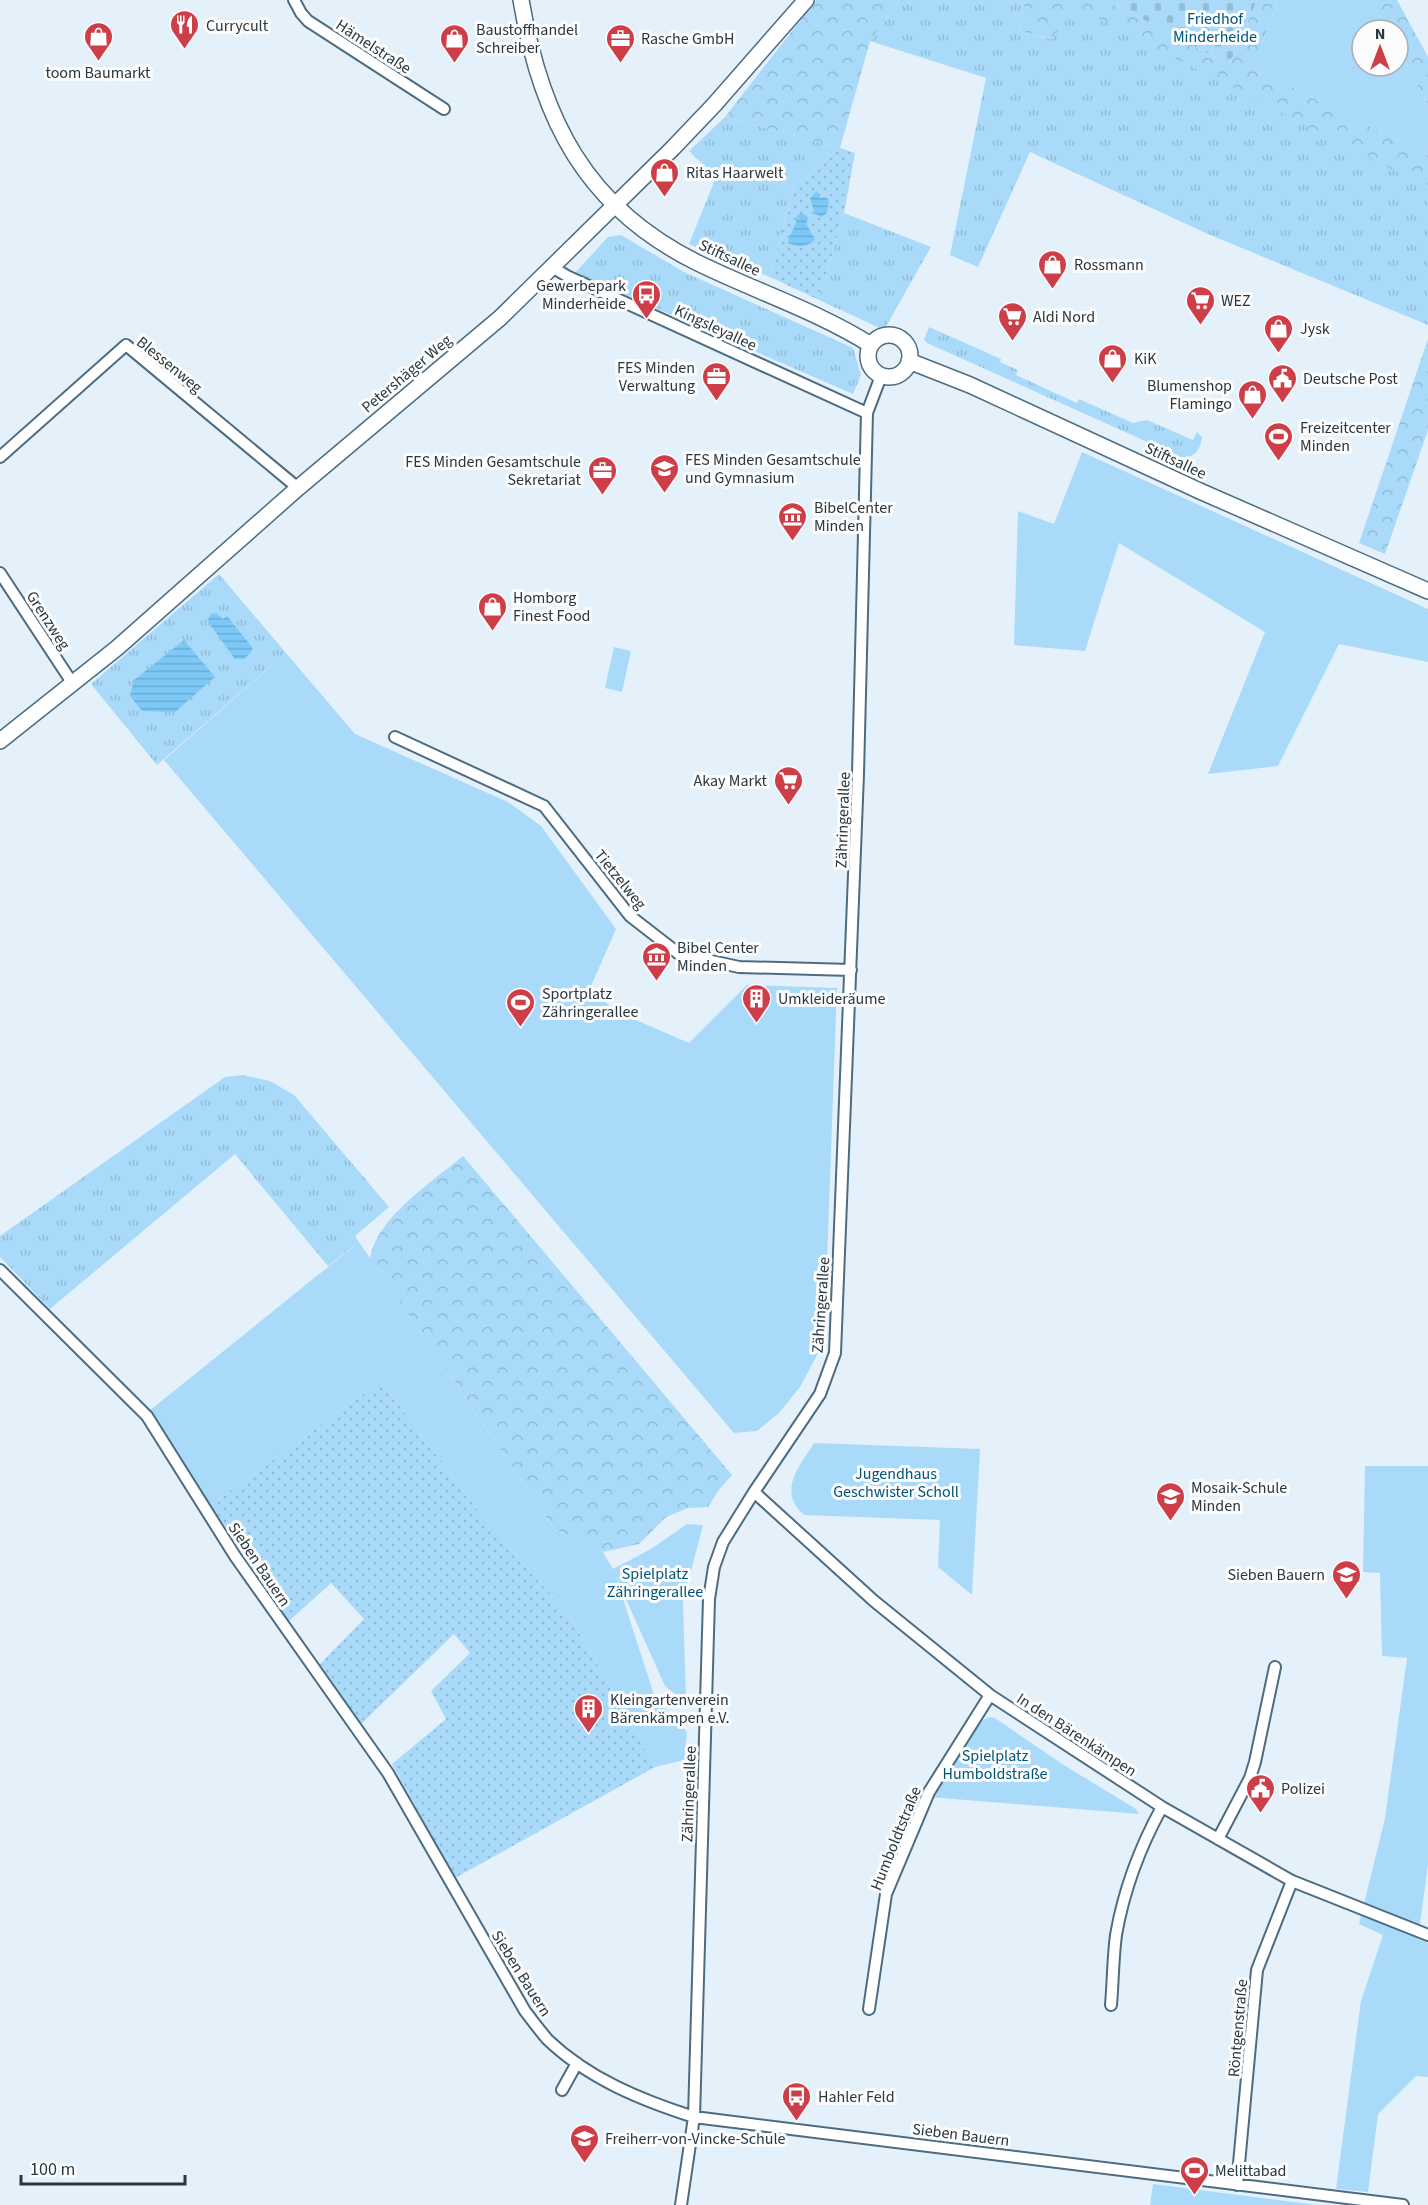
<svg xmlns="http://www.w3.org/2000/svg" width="1428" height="2205" font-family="'Source Sans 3',sans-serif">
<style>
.grass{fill:url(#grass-tufts)}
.forest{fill:url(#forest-crowns)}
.cemetery{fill:url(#cemetery-stones)}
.park{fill:#a9daf9}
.garden{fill:url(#garden-dots)}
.water{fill:url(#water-rules)}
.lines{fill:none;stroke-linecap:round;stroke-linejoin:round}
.street-casing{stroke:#4d6c80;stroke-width:14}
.secondary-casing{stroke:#4d6c80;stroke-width:18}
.street{stroke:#fff;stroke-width:10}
.secondary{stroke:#fff;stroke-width:15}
.labels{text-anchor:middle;stroke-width:6;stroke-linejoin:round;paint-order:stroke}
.park-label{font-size:16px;fill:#005479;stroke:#fcfcfc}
.poi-label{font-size:16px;fill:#293740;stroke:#fcfcfc;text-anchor:start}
.street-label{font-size:16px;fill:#293740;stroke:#fcfcfc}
</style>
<defs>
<pattern id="grass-tufts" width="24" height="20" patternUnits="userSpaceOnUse" patternTransform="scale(1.5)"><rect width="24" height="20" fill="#a9daf9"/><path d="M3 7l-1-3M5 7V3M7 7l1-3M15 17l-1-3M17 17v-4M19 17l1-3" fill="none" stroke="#91bcd6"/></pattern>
<pattern id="forest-crowns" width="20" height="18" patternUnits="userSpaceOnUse" patternTransform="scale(1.5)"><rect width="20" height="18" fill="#a9daf9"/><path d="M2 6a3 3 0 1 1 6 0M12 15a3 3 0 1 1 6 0" fill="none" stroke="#91bcd6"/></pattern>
<pattern id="cemetery-stones" width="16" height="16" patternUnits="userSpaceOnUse" patternTransform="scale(1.5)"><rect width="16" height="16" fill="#a9daf9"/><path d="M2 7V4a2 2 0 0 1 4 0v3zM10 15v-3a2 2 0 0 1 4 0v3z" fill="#91bcd6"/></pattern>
<pattern id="garden-dots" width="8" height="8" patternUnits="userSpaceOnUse" patternTransform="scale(1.5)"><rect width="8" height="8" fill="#a9daf9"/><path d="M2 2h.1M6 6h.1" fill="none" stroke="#91bcd6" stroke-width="1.8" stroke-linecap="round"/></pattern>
<pattern id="water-rules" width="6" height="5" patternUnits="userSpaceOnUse" patternTransform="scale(1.5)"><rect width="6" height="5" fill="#7cc8f6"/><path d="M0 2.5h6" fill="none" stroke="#6bacd4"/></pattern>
</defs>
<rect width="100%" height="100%" fill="#e4f1fb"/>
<path class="grass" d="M899,0h126l-6,31 32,8 24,-33 349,179 4,3v137l-220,-91 -178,-82 -52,115 -28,-12 36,-177 -116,-37z
M725,117l115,31 -46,39 -24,90 -81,-33 27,-67 -27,-26z
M844,213l87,34 -47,83 -65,-30z
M621,235l63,37 169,76 8,27 -8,19 -278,-121 33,-36z
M929,327l72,32 -1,3 18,8 -2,5 61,28 2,-4 54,24 14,-3 46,20 4,-8 5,5c-1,12 -8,22 -21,20l-254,-114 -3,-3z
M219,574l67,79 -129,112 -66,-81z
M243,1075l27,6 24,14 95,112 -34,29 4,6 -31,24 -93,-112 -185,155 -50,-52v-21l225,-159z"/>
<path class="forest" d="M816,0h83l-29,41 -30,107 -115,-31z
M1025,0h81l123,64 28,-64h21l-24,68 174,87v33l-353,-181 -23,32 -33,-8z
M1371,0h26l31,57v48l-30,-56v-19h-10z
M1428,339v91l-43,124 -26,-11z
M463,1156l269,319 -14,16 -10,16 -20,1 -22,9 -27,27 -36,8 -48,-22 -185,-272c7,-41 62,-76 93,-102z"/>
<path class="cemetery" d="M1106,0h151l-28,64z"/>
<path class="park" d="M1278,0h93l17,30h-26v36h36v-17l30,56v50l-174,-87z
M1082,452l346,157v53l-89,-18 -61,122 -70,8 57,-142 -146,-89 -34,108 -71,-6 4,-134 36,13z
M614,647l17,4 -9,41 -17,-4z
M286,653l69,81 153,68 33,24 75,103 -25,57 22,24 76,33 58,-58 90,3 -13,354 -24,45 -21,26 -22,18 -23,2 -570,-673z
M359,1242l196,288 48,22 10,17 38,-20 36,-25 16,1 -20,76 3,101 -21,-16 -49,-109 39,121 32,34 -3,28 -29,7 -84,-149 -91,-105 -99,-132 -170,124 -62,-94z
M814,1443l166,6 -8,146 -34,-28 2,-47 -136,-5c-27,-24 -5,-48 10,-72z
M1365,1466h63v398l-10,75 10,4v134l-12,-1 -38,38 -10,78 -32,-3 25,-188 22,-66 -24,-11 26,-106 22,-160 -25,-2 -2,-83 -17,-1z
M990,1717l5,1 67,46 74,45 3,5 -210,-17 51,-76z
M1153,2184l165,21h-168z"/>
<path class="garden" d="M840,148l15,5 -11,60 -25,87 -49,-23 24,-90z
M381,1381l99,132 91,105 84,149 -200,111 -63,-114 54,-45 -15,-28 39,-38 -16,-19 -93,90 -41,-60 44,-45 -33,-36 -42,38 -78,-116z"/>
<path class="water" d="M817,191l3,7 5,-1 4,3 -2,13 -6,4 -6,-3 -5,-16z
M803,214l4,2v9l8,15c-9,7 -16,8 -27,3 2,-11 9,-17 9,-28z
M216,613l7,6 4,-3 25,31v4l-8,8h-9l-26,-36 -1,-4 3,-5z
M184,640l31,37 -40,35 -33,-1 -12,-15 4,-16z"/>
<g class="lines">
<defs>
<path id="street" d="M294,0l7,13 7,8 136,88
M552,267l15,9 300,137
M0,457l126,-112 172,143
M0,573l73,111
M395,737l149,69 86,110 49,38 60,13 112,3
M0,1270l147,146 88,140 153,217 137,238c7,9 15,20 23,29 41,39 93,60 146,77l709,88
M754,1492l120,109 116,94 172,112 130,74 136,54
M1218,1839l32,-61 5,-16 20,-95
M1111,2005c2,-23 2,-48 5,-70 8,-46 24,-88 46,-128
M869,2009l17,-115 43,-102 61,-97
M562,2090l15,-27
M1237,2185l20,-215 35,-89
M681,2205l13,-88 15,-518 5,-32 9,-25 31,-50 66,-98 15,-41 23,-579 9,-361 14,-37"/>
<path id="secondary" d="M521,0c20,119 65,208 177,263 57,28 119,48 173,82
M868 356a21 21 0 1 1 42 0a21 21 0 1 1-42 0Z
M909,361l61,24 232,107 226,99
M0,741l117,-93 181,-160 202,-170 173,-170 41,-43 92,-105"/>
</defs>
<use href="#street" class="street-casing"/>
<use href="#secondary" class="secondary-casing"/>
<use href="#street" class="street"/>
<use href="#secondary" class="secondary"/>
</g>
<defs>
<symbol id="restaurant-pin" viewBox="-11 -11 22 30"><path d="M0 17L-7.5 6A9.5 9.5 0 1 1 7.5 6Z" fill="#ce3e48" stroke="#fcfcfc"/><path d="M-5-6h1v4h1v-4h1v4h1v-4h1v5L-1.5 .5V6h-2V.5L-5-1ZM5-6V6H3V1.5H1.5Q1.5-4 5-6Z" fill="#fff"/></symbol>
<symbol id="shop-pin" viewBox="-11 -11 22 30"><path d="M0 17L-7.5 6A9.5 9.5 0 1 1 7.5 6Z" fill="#ce3e48" stroke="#fcfcfc"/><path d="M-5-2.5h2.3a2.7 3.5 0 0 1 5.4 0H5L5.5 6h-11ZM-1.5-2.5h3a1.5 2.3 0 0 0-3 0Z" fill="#fff"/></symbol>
<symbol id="office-pin" viewBox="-11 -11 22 30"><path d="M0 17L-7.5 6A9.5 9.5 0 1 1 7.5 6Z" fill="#ce3e48" stroke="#fcfcfc"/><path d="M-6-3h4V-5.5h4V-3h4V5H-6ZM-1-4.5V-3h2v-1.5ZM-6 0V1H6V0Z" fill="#fff"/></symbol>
<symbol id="bus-pin" viewBox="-11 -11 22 30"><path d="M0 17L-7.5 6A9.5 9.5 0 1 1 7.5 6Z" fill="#ce3e48" stroke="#fcfcfc"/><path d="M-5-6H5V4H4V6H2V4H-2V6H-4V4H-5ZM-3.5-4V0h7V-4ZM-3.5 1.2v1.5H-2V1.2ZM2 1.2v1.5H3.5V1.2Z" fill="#fff"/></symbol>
<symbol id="supermarket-pin" viewBox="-11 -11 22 30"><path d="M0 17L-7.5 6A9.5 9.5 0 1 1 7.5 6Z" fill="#ce3e48" stroke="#fcfcfc"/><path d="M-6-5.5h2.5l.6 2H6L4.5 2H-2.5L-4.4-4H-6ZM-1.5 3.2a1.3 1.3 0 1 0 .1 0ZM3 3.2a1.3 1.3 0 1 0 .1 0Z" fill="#fff"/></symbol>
<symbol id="civic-pin" viewBox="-11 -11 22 30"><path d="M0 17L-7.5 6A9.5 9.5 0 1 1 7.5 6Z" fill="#ce3e48" stroke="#fcfcfc"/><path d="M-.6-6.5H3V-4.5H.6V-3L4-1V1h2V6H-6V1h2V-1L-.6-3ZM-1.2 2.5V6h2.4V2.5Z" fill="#fff"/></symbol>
<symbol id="stadium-pin" viewBox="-11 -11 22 30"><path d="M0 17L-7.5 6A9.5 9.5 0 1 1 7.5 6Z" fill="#ce3e48" stroke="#fcfcfc"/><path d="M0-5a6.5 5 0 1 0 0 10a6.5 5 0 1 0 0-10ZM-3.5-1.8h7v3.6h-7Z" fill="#fff"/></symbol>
<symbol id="school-pin" viewBox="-11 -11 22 30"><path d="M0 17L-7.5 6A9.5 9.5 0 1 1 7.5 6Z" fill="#ce3e48" stroke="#fcfcfc"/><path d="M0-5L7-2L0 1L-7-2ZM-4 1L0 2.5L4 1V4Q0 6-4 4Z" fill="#fff"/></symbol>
<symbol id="museum-pin" viewBox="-11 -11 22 30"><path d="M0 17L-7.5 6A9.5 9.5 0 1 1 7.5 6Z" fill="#ce3e48" stroke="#fcfcfc"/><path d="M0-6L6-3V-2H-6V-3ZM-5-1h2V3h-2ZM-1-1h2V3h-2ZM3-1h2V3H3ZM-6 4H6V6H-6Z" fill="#fff"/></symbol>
<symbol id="building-pin" viewBox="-11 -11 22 30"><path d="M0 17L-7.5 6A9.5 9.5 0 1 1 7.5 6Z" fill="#ce3e48" stroke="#fcfcfc"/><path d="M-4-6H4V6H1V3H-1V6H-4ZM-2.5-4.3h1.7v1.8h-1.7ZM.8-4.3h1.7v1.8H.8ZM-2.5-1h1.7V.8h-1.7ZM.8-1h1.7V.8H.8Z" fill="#fff"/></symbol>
</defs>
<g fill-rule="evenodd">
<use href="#restaurant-pin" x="168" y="8" width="33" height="45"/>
<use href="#shop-pin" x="82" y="20" width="33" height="45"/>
<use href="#shop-pin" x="438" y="22" width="33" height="45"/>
<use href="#office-pin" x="604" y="22" width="33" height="45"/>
<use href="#shop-pin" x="648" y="156" width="33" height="45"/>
<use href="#shop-pin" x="1036" y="248" width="33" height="45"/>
<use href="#bus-pin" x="630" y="278" width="33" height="45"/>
<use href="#supermarket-pin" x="1184" y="284" width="33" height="45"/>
<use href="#supermarket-pin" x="996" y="300" width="33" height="45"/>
<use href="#shop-pin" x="1262" y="312" width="33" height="45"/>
<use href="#shop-pin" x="1096" y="342" width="33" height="45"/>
<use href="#office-pin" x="700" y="360" width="33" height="45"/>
<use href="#civic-pin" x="1266" y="362" width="33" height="45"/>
<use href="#shop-pin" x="1236" y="378" width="33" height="45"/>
<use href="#stadium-pin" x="1262" y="420" width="33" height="45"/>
<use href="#school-pin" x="648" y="452" width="33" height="45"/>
<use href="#office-pin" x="586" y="454" width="33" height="45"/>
<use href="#museum-pin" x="776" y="500" width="33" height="45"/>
<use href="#shop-pin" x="476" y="590" width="33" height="45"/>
<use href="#supermarket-pin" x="772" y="764" width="33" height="45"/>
<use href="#museum-pin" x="640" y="940" width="33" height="45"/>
<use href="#building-pin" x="740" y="982" width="33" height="45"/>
<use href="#stadium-pin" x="504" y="986" width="33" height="45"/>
<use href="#school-pin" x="1154" y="1480" width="33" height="45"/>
<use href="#school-pin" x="1330" y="1558" width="33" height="45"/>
<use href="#building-pin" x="572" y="1692" width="33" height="45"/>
<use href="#civic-pin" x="1244" y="1772" width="33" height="45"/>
<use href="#bus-pin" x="780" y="2080" width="33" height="45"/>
<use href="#school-pin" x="568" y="2122" width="33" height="45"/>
<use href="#stadium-pin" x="1178" y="2154" width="33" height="45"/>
</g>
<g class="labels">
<g class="park-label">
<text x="1215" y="24">Friedhof<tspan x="1215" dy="18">Minderheide</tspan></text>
<text x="896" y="1479">Jugendhaus<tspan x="896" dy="18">Geschwister Scholl</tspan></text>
<text x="655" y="1579">Spielplatz<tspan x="655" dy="18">Zähringerallee</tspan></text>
<text x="995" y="1761">Spielplatz<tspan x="995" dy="18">Humboldstraße</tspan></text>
</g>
<g class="poi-label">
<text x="206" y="31">Currycult</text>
<text x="476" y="35">Baustoffhandel<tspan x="476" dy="18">Schreiber</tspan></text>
<text x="641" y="44">Rasche GmbH</text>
<text x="98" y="78" text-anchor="middle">toom Baumarkt</text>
<text x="686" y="178">Ritas Haarwelt</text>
<text x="1074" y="270">Rossmann</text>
<text x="626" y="291" text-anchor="end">Gewerbepark<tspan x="626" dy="18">Minderheide</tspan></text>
<text x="1221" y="306">WEZ</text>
<text x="1033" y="322">Aldi Nord</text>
<text x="1300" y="334">Jysk</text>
<text x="1134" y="364">KiK</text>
<text x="695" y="373" text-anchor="end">FES Minden<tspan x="695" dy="18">Verwaltung</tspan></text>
<text x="1303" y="384">Deutsche Post</text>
<text x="1232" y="391" text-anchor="end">Blumenshop<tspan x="1232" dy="18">Flamingo</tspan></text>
<text x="1300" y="433">Freizeitcenter<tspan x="1300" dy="18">Minden</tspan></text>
<text x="685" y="465">FES Minden Gesamtschule<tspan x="685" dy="18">und Gymnasium</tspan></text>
<text x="581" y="467" text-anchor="end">FES Minden Gesamtschule<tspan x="581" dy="18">Sekretariat</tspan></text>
<text x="814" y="513">BibelCenter<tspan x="814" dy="18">Minden</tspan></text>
<text x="513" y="603">Homborg<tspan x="513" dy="18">Finest Food</tspan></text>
<text x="767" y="786" text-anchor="end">Akay Markt</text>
<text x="677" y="953">Bibel Center<tspan x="677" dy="18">Minden</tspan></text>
<text x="542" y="999">Sportplatz<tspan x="542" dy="18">Zähringerallee</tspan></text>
<text x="778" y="1004">Umkleideräume</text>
<text x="1191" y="1493">Mosaik-Schule<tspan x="1191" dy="18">Minden</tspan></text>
<text x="1325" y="1580" text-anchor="end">Sieben Bauern</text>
<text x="610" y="1705">Kleingartenverein<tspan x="610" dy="18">Bärenkämpen e.V.</tspan></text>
<text x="1281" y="1794">Polizei</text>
<text x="818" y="2102">Hahler Feld</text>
<text x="605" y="2144">Freiherr-von-Vincke-Schule</text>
<text x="1215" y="2176">Melittabad</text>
</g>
<g class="street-label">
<text transform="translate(374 46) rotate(33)" y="6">Hämelstraße</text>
<text transform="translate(730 257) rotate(25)" y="6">Stiftsallee</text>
<text transform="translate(716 327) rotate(25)" y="6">Kingsleyallee</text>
<text transform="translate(170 364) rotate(39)" y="6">Blessenweg</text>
<text transform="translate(406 373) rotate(-40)" y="6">Petershäger Weg</text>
<text transform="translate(1176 460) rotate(25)" y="6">Stiftsallee</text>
<text transform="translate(49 620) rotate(57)" y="6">Grenzweg</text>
<text transform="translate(842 820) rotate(-88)" y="6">Zähringerallee</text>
<text transform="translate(621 879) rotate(51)" y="6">Tietzelweg</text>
<text transform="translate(820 1305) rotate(-86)" y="6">Zähringerallee</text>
<text transform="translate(260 1564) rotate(56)" y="6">Sieben Bauern</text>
<text transform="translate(1077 1734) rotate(33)" y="6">In den Bärenkämpen</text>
<text transform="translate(688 1794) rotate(-88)" y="6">Zähringerallee</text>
<text transform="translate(895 1838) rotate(-68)" y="6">Humboldtstraße</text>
<text transform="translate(522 1973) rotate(58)" y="6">Sieben Bauern</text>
<text transform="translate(1237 2028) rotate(-85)" y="6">Röntgenstraße</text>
<text transform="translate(961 2134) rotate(7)" y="6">Sieben Bauern</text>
</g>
</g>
<g transform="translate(1380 48)"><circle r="28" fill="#fcfcfc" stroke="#a8adb1" stroke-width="1.5"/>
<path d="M0-4.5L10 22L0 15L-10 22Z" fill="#ce3e48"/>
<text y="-9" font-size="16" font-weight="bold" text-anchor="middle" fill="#293740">N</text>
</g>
<path d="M21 2175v9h164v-9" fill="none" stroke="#293740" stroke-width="3"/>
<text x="30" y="2175" font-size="18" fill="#293740" stroke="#fcfcfc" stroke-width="4.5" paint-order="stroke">100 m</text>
</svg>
